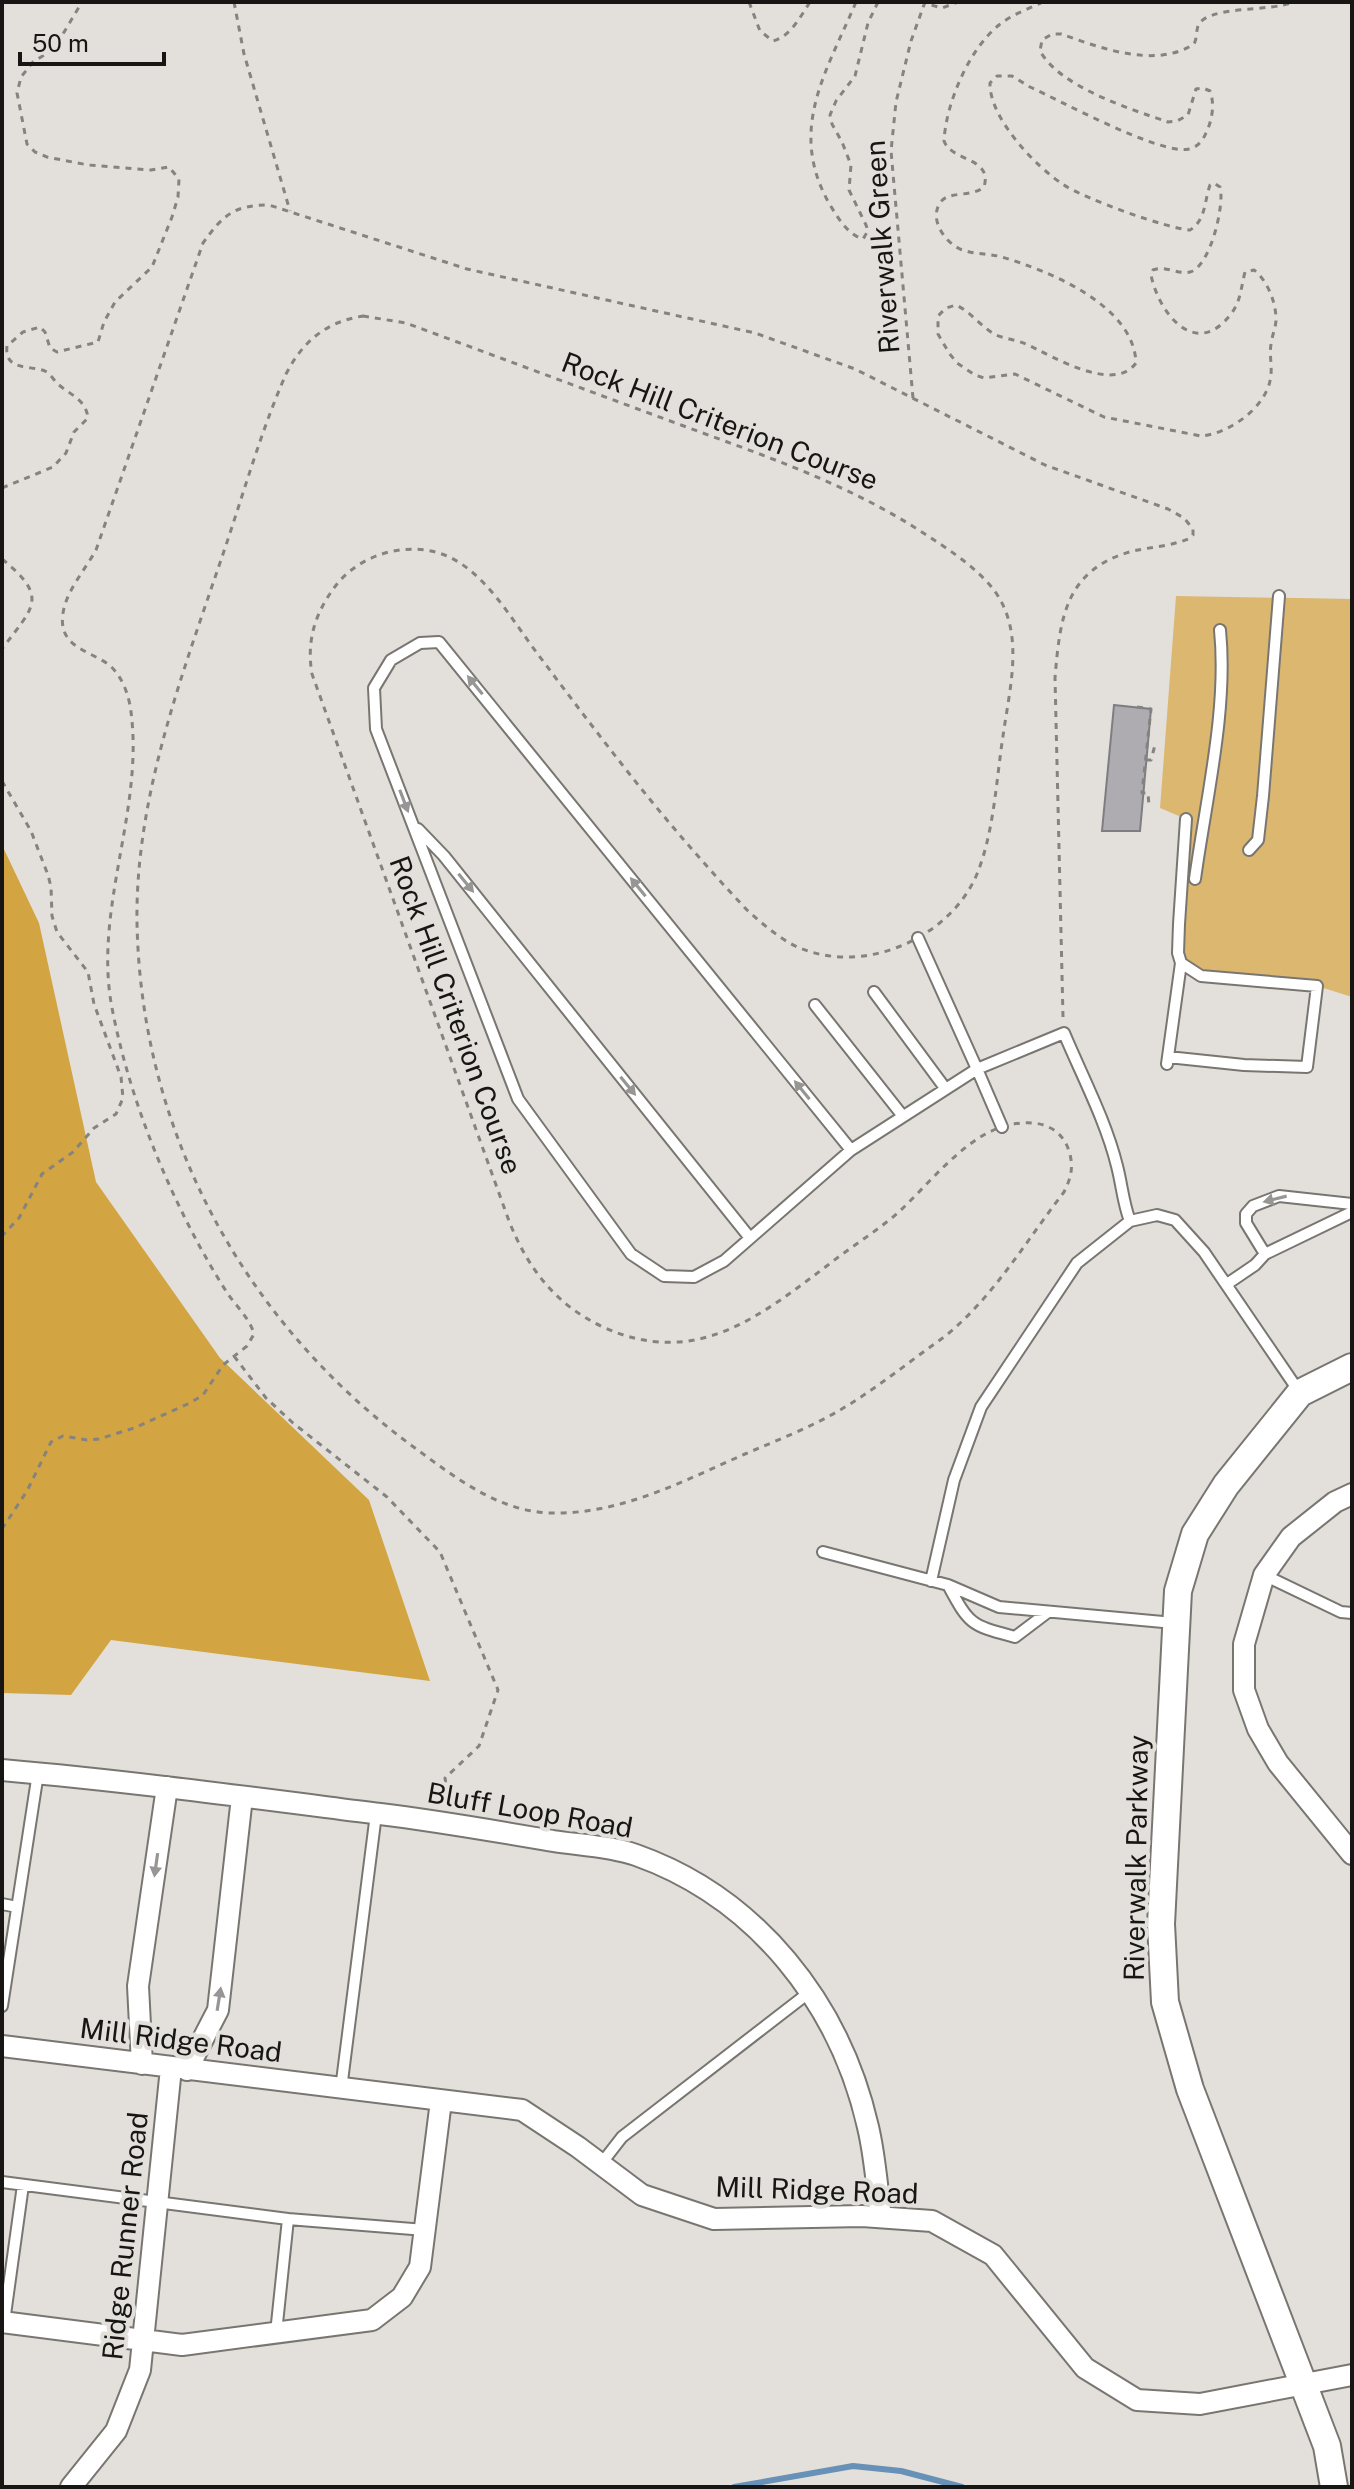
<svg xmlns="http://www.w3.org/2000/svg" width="1354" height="2489" font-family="'Public Sans',sans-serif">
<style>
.green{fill:#dcb770}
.forest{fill:#d2a442}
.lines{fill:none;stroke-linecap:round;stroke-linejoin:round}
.stream{stroke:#6891b8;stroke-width:6}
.building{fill:#aeabb1;stroke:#7f7d82;stroke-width:2}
.service-casing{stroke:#797671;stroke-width:14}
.minor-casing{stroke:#797671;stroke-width:24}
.tertiary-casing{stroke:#797671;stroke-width:30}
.path{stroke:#85837f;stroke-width:3;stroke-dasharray:6 6;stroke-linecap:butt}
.service{stroke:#fff;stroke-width:10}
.minor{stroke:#fff;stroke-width:20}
.tertiary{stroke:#fff;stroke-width:26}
.oneway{fill:#979695}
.labels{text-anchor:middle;stroke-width:8;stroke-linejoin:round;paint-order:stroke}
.street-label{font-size:28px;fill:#171614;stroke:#e3e0db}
</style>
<rect width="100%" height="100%" fill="#e3e0db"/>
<path class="green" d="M1176,596l176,3v398l-35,-11 -116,-10 -20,-13 5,-144 -26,-11z"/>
<path class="forest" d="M2,845l37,78 57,259 124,176 149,142 61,181 -319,-41 -40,55 -69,-2z"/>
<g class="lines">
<path class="stream" d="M734,2487l119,-21 48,5 61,16"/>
</g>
<path class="building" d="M1114,705l37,4 -11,122h-38z"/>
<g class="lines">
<defs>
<path id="service" d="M418,829l26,27 306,382
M1249,850l9,-10 5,-44 16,-200
M1195,879c11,-80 33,-170 25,-249
M874,992l71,96
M815,1005l87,110
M1168,1057l76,8 63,2 10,-81 -116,-10 -20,-13 -3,-10 1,-29 7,-105
M1167,1064l14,-101
M1002,1127l-25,-58 87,-36c18,43 42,88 53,133 5,19 6,37 13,55
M851,1150l-412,-508 -19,1 -29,17 -17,28 2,41 142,370 113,155 33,22 30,1 30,-16 127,-111 126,-81 -59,-131
M1265,1254l-19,-31v-9l7,-8 26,-10 73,8
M1227,1284l28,-19 10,-11 87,-42
M823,1552l125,33 51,22 175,16
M1264,1575l77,37 11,1
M931,1581l23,-101 27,-73 96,-144 53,-42 27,-6 18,5 29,32 96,141
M948,1585c22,41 23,40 67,52l33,-25
M2,1904l15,3
M2,2006l36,-233
M341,2089l35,-275
M601,2164l21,-27 189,-146
M2,2182l286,37 -12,114
M288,2219l137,11
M4,2322l19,-137"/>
<path id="minor" d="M1352,1494l-17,8 -44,35 -27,38 -20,69v46l14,39 20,34 74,91
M2,1770c126,11 252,28 378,44 58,7 115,17 173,27 26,4 57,5 83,14 121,43 204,149 232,272 7,29 9,61 13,90
M2,2046l520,64 56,37 64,48 72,24 148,-3 70,5 61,34 92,113 52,32 63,4 152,-29
M142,2064l-4,-78 29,-199
M187,2070l31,-60 24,-213
M2,2322l180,23 190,-25 30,-23 18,-30 21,-166
M71,2487l45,-56 24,-61 31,-302"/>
<path id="tertiary" d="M1334,2487l-7,-41 -137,-357 -25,-87 -4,-78 17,-333 17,-57 31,-49 74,-92 52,-26"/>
</defs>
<use href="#service" class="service-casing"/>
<use href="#minor" class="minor-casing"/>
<use href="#tertiary" class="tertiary-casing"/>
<path class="path" d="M234,2l10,52 46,157
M749,2l11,29 13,10c18,-5 27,-24 37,-39
M856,2c-30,71 -69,128 -26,203 9,14 17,29 33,34l5,-8 -2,-6 -17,-35 2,-25 -9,-23 -10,-18 -2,-9 6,-14 19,-25 13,-53 10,-21
M920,2l22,6 16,-6
M1043,2c-15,7 -32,13 -44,23 -30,24 -53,78 -55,116 8,21 49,16 40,46 -13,11 -36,3 -44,16 -11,17 5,39 20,46 14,6 28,4 42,8 47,14 132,48 134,106 -22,31 -84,-7 -110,-19 -9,-4 -20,-5 -30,-9 -15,-8 -25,-23 -40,-30l-10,3 -8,8v18l11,19 8,10 18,12 9,3 31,-4 89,43 97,19c27,-2 63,-27 69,-55 3,-12 -1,-25 1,-37 1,-9 5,-16 5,-25 0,-17 -9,-39 -22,-49l-9,2c-4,15 -4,29 -14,42 -35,46 -72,0 -80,-39l2,-5c13,-5 25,5 37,2 20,-5 35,-67 30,-85l-6,-4 -4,2c-6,17 -4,35 -20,45 -22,-1 -107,-32 -126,-45 -28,-18 -75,-67 -74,-102l7,-7h15l18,11c29,13 132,69 159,62 9,-2 14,-9 17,-16 6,-12 9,-29 4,-42l-7,-3 -7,1 -8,26 -11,6 -9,1c-38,-13 -108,-35 -128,-71l2,-11 10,-6h9c40,14 94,35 133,10 3,-5 2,-12 4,-18 8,-21 75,-14 95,-24
M363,316l43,7c92,34 183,68 275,102 87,32 173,61 250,113 20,13 42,28 58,46 38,43 21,101 14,152 -7,46 -9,96 -26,138 -26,62 -106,98 -169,77 -23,-7 -43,-25 -61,-41 -48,-51 -94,-105 -137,-161 -25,-32 -49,-64 -73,-96 -25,-33 -51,-80 -90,-97 -37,-16 -85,-3 -110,28 -21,27 -31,55 -25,90l197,547c19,48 47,84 94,106 92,42 156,-10 225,-62 24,-19 51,-35 73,-55 26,-25 50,-55 81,-74 28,-17 75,-23 87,15 5,16 2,27 -5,41 -38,49 -71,106 -120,145 -31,22 -62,47 -94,67 -33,21 -70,35 -105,50 -62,27 -125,61 -195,59 -52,-2 -94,-35 -135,-65 -169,-123 -274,-314 -278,-525 -2,-128 47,-253 87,-372 20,-59 37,-120 62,-177 17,-33 40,-52 77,-58z
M913,398l-22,-247 5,-49 15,-61 14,-39
M2,488l51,-21 13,-14 8,-21 14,-14c-2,-18 -17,-23 -29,-33 -5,-4 -8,-11 -14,-14 -16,-6 -41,0 -38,-25l16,-14 17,-5 5,5 5,16 7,4 41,-10 6,-20 11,-20 37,-35 20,-50 6,-20 1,-18 -10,-12 -18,3 -63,-5 -41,-8 -12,-5 -8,-8 -10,-51 4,-16 12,-15 21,-13 28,-47
M2,559c48,39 31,48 0,90
M1137,707l14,2 -9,84h6l1,13
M1146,760h5l4,-15
M2,781l29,50 17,44 3,12 1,29 5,16 31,40 6,32 27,73 2,21 -7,16 -22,14 -21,24 -31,22 -23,44 -17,18
M234,1356l32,42 27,25 94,74 53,55 58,138 -19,56 -34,32 1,7 10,11 -1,8
M2,1529l25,-38 24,-49 12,-6 24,4 12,-1 35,-11 56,-25 13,-8 20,-30 24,-19 7,-12c-4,-15 -17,-27 -26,-40 -10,-15 -19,-31 -28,-47 -40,-74 -72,-156 -88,-239 -19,-99 32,-197 19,-296 -2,-17 -9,-37 -23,-48 -22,-15 -53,-18 -44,-56 5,-20 22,-40 32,-58l107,-307c20,-28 31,-38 66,-38l198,64 288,64 100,36 190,96 123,44 16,9 9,11v6l-5,4c-17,7 -37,8 -55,12 -68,18 -73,67 -78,127l8,339"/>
<use href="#service" class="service"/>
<use href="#minor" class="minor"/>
<use href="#tertiary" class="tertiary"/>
</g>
<defs><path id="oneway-solid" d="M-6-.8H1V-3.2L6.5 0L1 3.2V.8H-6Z" transform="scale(2)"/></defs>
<g class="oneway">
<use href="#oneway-solid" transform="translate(475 685) rotate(-129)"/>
<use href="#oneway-solid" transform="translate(404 801) rotate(69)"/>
<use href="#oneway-solid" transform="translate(466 883) rotate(51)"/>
<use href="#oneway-solid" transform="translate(638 887) rotate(-129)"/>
<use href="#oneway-solid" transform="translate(628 1086) rotate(51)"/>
<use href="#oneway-solid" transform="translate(802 1090) rotate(-129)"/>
<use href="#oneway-solid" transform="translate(1275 1199) rotate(166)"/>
<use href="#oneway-solid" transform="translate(156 1865) rotate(98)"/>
<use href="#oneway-solid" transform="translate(219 1999) rotate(-81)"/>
</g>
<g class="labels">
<g class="street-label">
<text transform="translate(882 247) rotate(-94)" y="10">Riverwalk Green</text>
<text transform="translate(720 421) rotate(21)" y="10">Rock Hill Criterion Course</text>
<text transform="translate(456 1015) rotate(70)" y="10">Rock Hill Criterion Course</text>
<text transform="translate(530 1810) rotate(10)" y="10">Bluff Loop Road</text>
<text transform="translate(1136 1858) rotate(-89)" y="10">Riverwalk Parkway</text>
<text transform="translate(181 2040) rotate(7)" y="10">Mill Ridge Road</text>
<text transform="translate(817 2190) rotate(2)" y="10">Mill Ridge Road</text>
<text transform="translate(125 2236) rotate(-84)" y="10">Ridge Runner Road</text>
</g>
</g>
<rect width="1354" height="2489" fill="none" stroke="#171614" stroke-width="8"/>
<path d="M20 52v12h144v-12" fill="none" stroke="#171614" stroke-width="4"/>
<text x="32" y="52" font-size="24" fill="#171614" stroke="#e3e0db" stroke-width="6" paint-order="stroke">50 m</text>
</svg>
